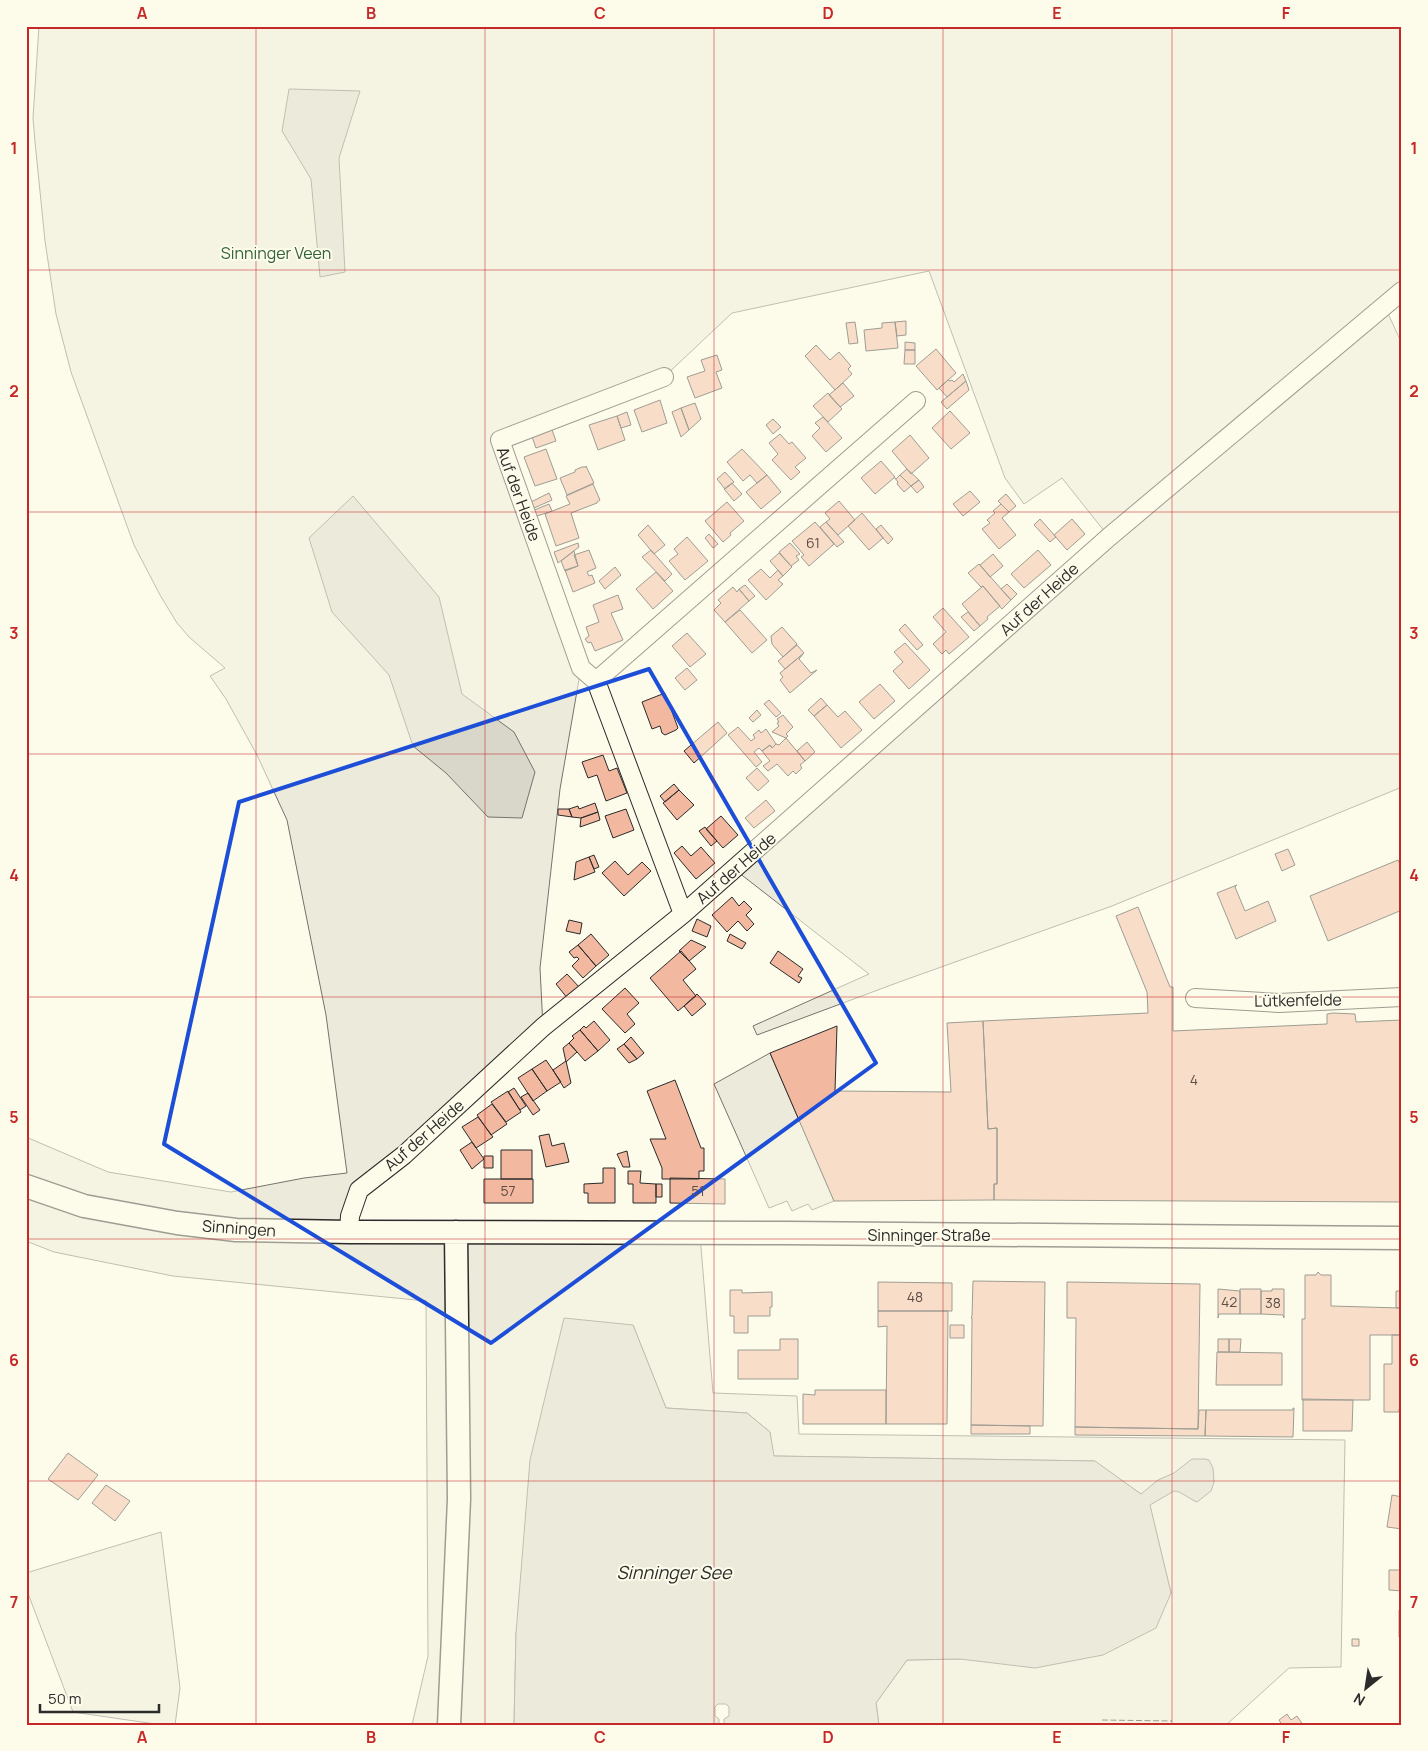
<svg xmlns="http://www.w3.org/2000/svg" width="1428" height="1751" font-family="Manrope,sans-serif">
<style>
.green{fill:#ecebdb;stroke:#74746e}
.parking{fill:#eceadb;stroke:#74746e}
.water{fill:#d8d7c9;stroke:#74746e}
.pier{fill:#fdfbea;stroke:#74746e}
.building{fill:#f2b8a0;stroke:#2b2b2b}
.lines{fill:none;stroke-linecap:round;stroke-linejoin:round}
.minor-casing{stroke:#2b2b2b;stroke-width:20}
.major-casing{stroke:#2b2b2b;stroke-width:25}
.minor{stroke:#fdfbea;stroke-width:18}
.major{stroke:#fdfbea;stroke-width:22}
.fence{stroke:#2b2b2b;stroke-width:1;stroke-dasharray:6 2.5;stroke-linecap:butt}
.marked{fill:none;stroke:#1d4ed8;stroke-width:4;stroke-linejoin:round}
.grid{fill:none;stroke:#c62828;stroke-width:1;stroke-opacity:0.55}
.labels{text-anchor:middle;stroke-width:4;stroke-linejoin:round;paint-order:stroke}
.number-label{font-size:14px;fill:#5d4e48}
.park-label{font-size:16px;fill:#34623c;stroke:#fdfbea}
.street-label{font-size:16px;fill:#2b2b2b;stroke:#fdfbea}
.water-label{font-size:18px;font-style:italic;fill:#2b2b2b;stroke:#fdfbea}
.neatline{fill:none;stroke:#c62828;stroke-width:2}
.grid-label{font-size:16px;text-anchor:middle;font-weight:bold;fill:#c62828}
</style>
<rect width="100%" height="100%" fill="#fdfbea"/>
<path class="green" d="M39,26h1363v265l-17,16 17,37v443l-290,119 -210,75 -145,54 -4,-9 116,-52 -135,-105 375,-332 -47,-59 -38,26 -19,-26 -76,-207 -197,42 -68,64 -164,63 81,228 -21,121 -20,179 3,59 -184,163 -10,42 351,3 13,158 84,3 2,38 546,6 -4,227 -52,1 -63,57h-347l-3,-22 31,-43 53,-1 211,-66 -23,-94 -54,-38 -321,-5 -3,-24 -23,-19 -81,-5 -33,-83 -117,308 -2,92h-102l16,-69 -2,-355 -253,-25 -119,-24 -28,-11v-104l82,35 123,20 73,-14 43,-5 -21,-158 -39,-195 -30,-65 -31,-56 -16,-23 15,-8 -36,-31 -12,-14 -17,-28 -26,-50 -63,-173 -15,-58 -11,-73 -10,-99 -2,-24z
M161,1532l19,156 -5,37h-13l-89,-13 -47,-124v-15z"/>
<path class="parking" d="M770,1053l64,148 -22,9 -4,-6 -16,7 -5,-10 -18,7 -55,-124z"/>
<path class="water" d="M289,89l71,2 -21,67 6,114 -25,5 -9,-98 -29,-48z
M353,496l86,101 23,97 52,38 21,40 -13,46 -34,-1 -42,-44 -33,-27 -24,-71 -57,-63 -23,-74z
M564,1318l69,7 33,83 81,5 23,19 4,24 321,5 46,33 17,-14 16,-7 18,-14h13l4,1 4,8 1,14 -3,9 -14,11c-8,-3 -16,-11 -23,-11l-24,14 21,88 -15,35 -53,27 -68,13 -75,-9 -53,1 -31,43 3,22h-365l2,-92 14,-173z"/>
<path class="pier" d="M718,1704h8l3,3v9l-5,3v6h-5v-6l-4,-3v-9z"/>
<path class="building" d="M906,321v14l-9,1 -2,-14z
M855,322l3,21 -9,1 -3,-21z
M895,322l3,26 -32,3 -2,-21 18,-2v-5z
M905,342l10,1v7h-10z
M816,345l14,15 9,-8 12,14 -3,3 4,5 -17,16 -30,-34z
M936,349l20,24 -19,17 -21,-24z
M905,350h10v14h-11z
M717,355l5,15 -6,2 6,16 -27,10 -8,-21 18,-6 -4,-11z
M963,374l3,7 -19,16 -8,-9 9,-8 2,1 2,-1 2,2z
M966,381l3,9 -22,19 -6,-7z
M843,383l11,13 -14,11 -11,-12z
M828,393l14,16 -14,13 -15,-16z
M660,400l7,23 -25,9 -8,-22z
M695,403l6,16 -12,11 -8,-22z
M681,408l8,22 -8,7 -9,-25z
M950,411l20,22 -19,16 -19,-21z
M627,412l4,13 -10,3 -4,-12z
M617,416l8,24 -27,10 -9,-25z
M823,417l19,21 -16,14 -14,-16 8,-8 -5,-5z
M773,419l8,8 -8,7 -7,-9z
M551,427l5,14 -20,7 -5,-14z
M780,434l9,10 3,-2 14,16 -11,9 5,5 -9,8 -19,-20 6,-6 -9,-11z
M910,435l19,23 -18,16 -19,-23z
M546,449l11,30 -22,7 -11,-29z
M742,449l25,26 -10,8 -7,-8 -7,6 -16,-19z
M881,461l14,16 -20,17 -14,-16z
M586,466l8,17 -27,12 -7,-17 15,-6v-2l7,-3h4z
M907,469l12,11 -8,6 -11,-11z
M725,472l9,10 -9,7 -8,-10z
M767,475l14,17 -20,17 -15,-17z
M900,475l11,11 -7,6 -7,-8 1,-2 -4,-5 2,2z
M919,480l5,7 -7,6 -6,-7z
M732,483l10,11 -8,7 -10,-12z
M593,484l7,16 -3,2v1l-26,10 8,25 -23,8 -11,-32 25,-10 -4,-8z
M970,491l10,11 -17,14 -10,-12z
M549,493l3,7 -18,8 -3,-6z
M1006,494l10,12 -7,6 -11,-11z
M839,501l16,19 -17,15 -12,-13 4,-3 -5,-6z
M727,502l17,19 -14,12 1,2 -8,7 -18,-21z
M549,504l3,7 -18,6 -2,-6z
M1001,504l8,8 -7,6 14,17 -17,14 -17,-20 8,-6 -3,-3 8,-7 -2,-2z
M862,513l21,25 -14,12 -21,-24z
M1040,519l16,18 -6,5 -16,-17z
M1072,519l13,15 -18,16 -13,-15z
M815,522l19,22 -25,22 -8,-9 3,-2 -12,-14z
M826,522l18,20 -7,5 -17,-20z
M648,525l17,20 -11,9 -16,-19z
M881,525l12,14 -5,5 -12,-15z
M709,534l9,10 -5,4 -8,-10z
M687,537l21,24 -23,19 -16,-19 9,-7 -4,-5z
M578,543l1,4 -21,16 -4,-11z
M790,543l10,11 -4,2 3,4 -8,6 -12,-14z
M589,550l7,18 -9,4 2,4 3,-1 3,8 -22,9 -8,-22 13,-4 -4,-11z
M651,550l21,24 -7,7 -23,-24z
M1038,550l13,15 -27,23 -13,-14z
M574,551l4,15 -13,5 -4,-10z
M779,553l13,14 -9,9 -13,-15z
M993,554l10,12 -13,11 -10,-12z
M979,564l32,36 -9,9 -19,-23 -2,1 -13,-14z
M615,567l6,8 -16,14 -6,-8z
M761,569l9,9 8,-8 5,6 -5,4 5,4 -17,16 -18,-20z
M656,572l17,19 -20,18 -17,-20z
M1007,584l10,10 -6,6 -10,-11z
M745,585l10,11 -6,5 -10,-12z
M983,586l17,20 -13,11 1,2 -8,7 -18,-22z
M733,587l4,5 2,-3 10,12 -24,21 -11,-12 7,-7 -3,-3z
M618,595l5,14 -12,4 12,27 -28,11 -4,-9 -3,1 -3,-4 4,-3 -3,-9 13,-5 -6,-17z
M943,608l26,29 -20,17 -3,-4 -4,4 -9,-10 13,-12 -13,-15z
M740,610l27,30 -15,13 -27,-31z
M968,612l12,14 -6,5 -13,-14z
M905,624l18,21 -6,5 -18,-20z
M782,627l15,17 -14,13 -11,-13 -1,-8z
M687,633l19,21 -16,13 -18,-21z
M905,643l25,27 -21,19 -16,-18 10,-9 -9,-10z
M797,645l7,8 -19,16 -7,-8z
M803,654l-4,5 12,14 6,-3 -27,23 -10,-13 3,-3 -3,-4z
M687,668l10,12 -12,10 -10,-12z
M880,684l15,17 -21,18 -15,-17z
M665,693l13,35 -2,2 -11,5 -3,-2 -2,-7 -8,3 -10,-27z
M821,698l6,7 -13,11 -6,-6z
M769,700l12,13 -5,4 -12,-13z
M827,705l11,12 7,-6 17,19 -21,18 -27,-32z
M757,710l4,5 -8,7 -4,-4z
M783,715l10,12 -7,7 2,2 -2,2 -14,-6 7,-6 -2,-3 2,-1 -2,-3z
M718,722l9,11 -33,30 -10,-12z
M738,727l13,14 4,-3 -2,-3 6,-5 2,3 5,-4 10,15 -4,4 -2,-3 -8,6 -3,-3 -5,4 8,10 -6,5 -28,-32z
M786,738l19,23 -5,4 2,3 -6,6 -3,-3 -5,5 -11,-12 -9,7 -5,-5 7,-5 -8,-10 8,-6 2,3 4,-4 3,1z
M807,742l8,10 -10,9 -8,-10z
M603,755l6,16 8,-3 10,25 -21,8 -9,-26 -9,3 -6,-16z
M757,768l12,13 -11,10 -12,-13z
M674,784l5,6 -14,12 -5,-6z
M679,790l15,15 -17,15 -14,-17z
M766,800l9,11 -21,17 -9,-10z
M595,803l3,9 -17,6 -9,-1 -3,-8 9,-3 1,3z
M558,809h11l3,8 -14,-2z
M626,809l8,21 -21,8 -8,-22z
M598,812l2,8 -20,7 1,-9z
M721,816l17,19 -15,13 -17,-19z
M705,827l12,14 -6,5 -12,-15z
M682,846l9,10 10,-9 14,16 -19,16 -22,-26z
M1288,849l7,16 -13,6 -7,-17z
M594,855l5,12 -5,2 -5,-12z
M589,857l6,15 -21,8 2,-18z
M1398,860l4,9v41l-74,31 -18,-45z
M615,861l13,14 14,-13 9,9 -27,25 -22,-23z
M1237,885l-2,2 10,24 23,-10 8,20 -40,18 -19,-46z
M732,897l7,9 5,-5 8,8 -6,6 8,9 -7,7 -9,-10 -11,11 -15,-17z
M1138,907l32,80h3v44l154,-7v-10l6,-1 22,1 1,8 46,-2v182l-408,-2v-16h3v-56l-9,1 -5,-108 165,-8 -1,-21 -31,-76z
M697,919l14,7 -4,11 -15,-6z
M569,920l13,3 -2,11 -14,-3z
M591,934l18,21 -13,11 -18,-21z
M730,934l16,9 -4,6 -15,-8z
M691,940l15,7 -17,14 -10,-10z
M578,945l18,21 -13,12 -11,-12 7,-7 -2,-2 -3,1 -5,-6z
M681,951l15,18 -13,11 13,16 -18,15 -28,-33z
M778,951l25,18 -5,7 4,2 -3,5 -29,-20z
M567,974l13,14 -12,11 -12,-15z
M625,988l14,15 -12,11 8,10 -10,9 -23,-24z
M697,994l9,10 -14,12 -8,-10z
M594,1021l16,19 -12,11 -18,-21 4,-4 2,2z
M983,1021l5,108 9,-1v56h-3v16l-160,1 -64,-148 67,-27 -2,65 116,1 -4,-69z
M580,1030l18,21 -13,10 -16,-18 5,-5 -2,-2z
M631,1037l13,16 -7,6 -13,-15z
M569,1043l8,9 -11,10 -3,-14z
M624,1044l13,15 -8,4 -12,-14z
M546,1060l15,22 -14,9 -15,-22z
M566,1061l5,22 -7,5 -11,-18z
M532,1069l15,22 -14,10 -15,-23z
M675,1080l26,68h3v23h-5v8h-37v-11l-12,-29h16l-19,-48z
M514,1088l12,18 -6,4 -12,-18z
M508,1091l13,21 -15,10 -15,-20z
M528,1093l12,17 -7,5 -12,-18z
M492,1104l15,20 -16,11 -14,-20z
M478,1117l15,20 -17,11 -14,-21z
M549,1134l3,12 12,-3 5,19 -23,5 -7,-31z
M472,1142l12,17 -12,10 -12,-19z
M501,1150h31v29h-31z
M627,1151l3,16h-7l-6,-13z
M484,1156h9v12h-9z
M603,1168h12v35h-27v-10h-4v-9l19,-1z
M628,1171h13l-1,12 16,1v19h-23v-19h-5z
M670,1178l55,1v25l-55,-1z
M484,1179h49v24h-49z
M656,1184h6v13h-6z
M1318,1272l3,3h10v31l70,2v27h-31v65h-68v-81h3v-44h11z
M973,1281l72,1 -2,144 -72,-1 1,-107h-1l1,-2z
M878,1282l74,1v28h-74z
M1067,1282l133,2 -2,145 -123,-2 1,-109h-9z
M1218,1289l22,2v23h-21l-1,4z
M1240,1289h21v25h-21z
M1272,1289h12v29l-1,-3 -22,-1v-23h11z
M730,1290h12v3l30,-1v15h-2v9h-22v17h-14v-17h-4z
M1396,1291h6v17h-6z
M1401,1308l1,101h-3v3h-15v-48h8v-29h9z
M878,1311h70l-1,113h-61l1,-98 -9,1z
M950,1325h14v13h-14z
M780,1339h18v40h-60v-29h42z
M1218,1339h11v13h-11z
M1229,1339h12l-1,13h-11z
M1217,1352l65,1v32h-66z
M815,1390h71v34h-83v-30l12,1z
M1303,1399l50,1 -1,31h-49z
M1293,1408h1l-1,29 -88,-1 1,-26h87z
M1199,1410h7l-1,26 -130,-1v-8l123,2z
M971,1425l59,1v8h-59z
M68,1453l30,22 -20,25 -30,-21z
M106,1485l24,16 -15,20 -23,-18z
M1392,1495l10,2v32l-15,-2z
M1389,1570h13v21l-13,-1z
M1399,1610h3v27h-3z
M1352,1639h7v7h-7z
M1287,1714l4,6 6,-4 6,9h-21l-3,-5z"/>
<g class="lines">
<defs>
<path id="minor" d="M664,377l-164,63 81,228 15,13 87,233 426,-377 293,-246
M596,681l320,-280
M1195,998l84,5 123,-6
M349,1232l1,-16 9,-26 45,-35 139,-128 140,-113"/>
<path id="major" d="M26,1186l58,20 93,17 59,7 113,2 437,1 616,5
M449,1725l10,-226 -3,-267"/>
</defs>
<use href="#minor" class="minor-casing"/>
<use href="#major" class="major-casing"/>
<use href="#minor" class="minor"/>
<use href="#major" class="major"/>
<path class="fence" d="M1102,1720l70,1"/>
</g>
<path d="M0 0H1428V1751H0ZM649,669l227,394 -385,280 -327,-199 75,-342z" fill="#fdfbea" fill-opacity=".55" fill-rule="evenodd"/>
<path class="marked" d="M649,669l227,394 -385,280 -327,-199 75,-342z"/>
<path class="grid" d="M256,26v1699M485,26v1699M714,26v1699M943,26v1699M1172,26v1699M26,270h1376M26,512h1376M26,754h1376M26,997h1376M26,1239h1376M26,1481h1376"/>
<g class="labels">
<g class="number-label">
<text x="813" y="548">61</text>
<text x="1194" y="1085">4</text>
<text x="508" y="1196">57</text>
<text x="698" y="1196">51</text>
<text x="915" y="1302">48</text>
<text x="1229" y="1307">42</text>
<text x="1273" y="1308">38</text>
</g>
<g class="park-label">
<text x="276" y="259">Sinninger Veen</text>
</g>
<g class="street-label">
<text transform="translate(519 494) rotate(70)" y="6">Auf der Heide</text>
<text transform="translate(1039 599) rotate(-42)" y="6">Auf der Heide</text>
<text transform="translate(736 868) rotate(-41)" y="6">Auf der Heide</text>
<text transform="translate(1298 1000) rotate(-1)" y="6">Lütkenfelde</text>
<text transform="translate(424 1135) rotate(-41)" y="6">Auf der Heide</text>
<text transform="translate(239 1228) rotate(4)" y="6">Sinningen</text>
<text x="929" y="1241">Sinninger Straße</text>
</g>
<g class="water-label">
<text x="674" y="1579">Sinninger See</text>
</g>
</g>
<rect width="1428" height="1751" fill="none" stroke="#fdfbea" stroke-width="55"/>
<g transform="translate(1366 1688) rotate(210)" stroke="#fdfbea" stroke-width="4" paint-order="stroke">
<path d="M0-4L9 19L0 12L-9 19Z" fill="#2b2b2b"/>
<text y="-8" font-size="14" font-weight="bold" text-anchor="middle" fill="#2b2b2b">N</text>
</g>
<path d="M40 1704v8h119v-8" fill="none" stroke="#2b2b2b" stroke-width="2.5"/>
<text x="48" y="1704" font-size="15" fill="#2b2b2b" stroke="#fdfbea" stroke-width="4" paint-order="stroke">50 m</text>
<rect x="28" y="28" width="1372" height="1696" class="neatline"/>
<g class="grid-label">
<text x="142" y="19">A</text>
<text x="371" y="19">B</text>
<text x="600" y="19">C</text>
<text x="828" y="19">D</text>
<text x="1057" y="19">E</text>
<text x="1286" y="19">F</text>
<text x="14" y="154">1</text>
<text x="1414" y="154">1</text>
<text x="14" y="397">2</text>
<text x="1414" y="397">2</text>
<text x="14" y="639">3</text>
<text x="1414" y="639">3</text>
<text x="14" y="881">4</text>
<text x="1414" y="881">4</text>
<text x="14" y="1123">5</text>
<text x="1414" y="1123">5</text>
<text x="14" y="1366">6</text>
<text x="1414" y="1366">6</text>
<text x="14" y="1608">7</text>
<text x="1414" y="1608">7</text>
<text x="142" y="1743">A</text>
<text x="371" y="1743">B</text>
<text x="600" y="1743">C</text>
<text x="828" y="1743">D</text>
<text x="1057" y="1743">E</text>
<text x="1286" y="1743">F</text>
</g>
</svg>
